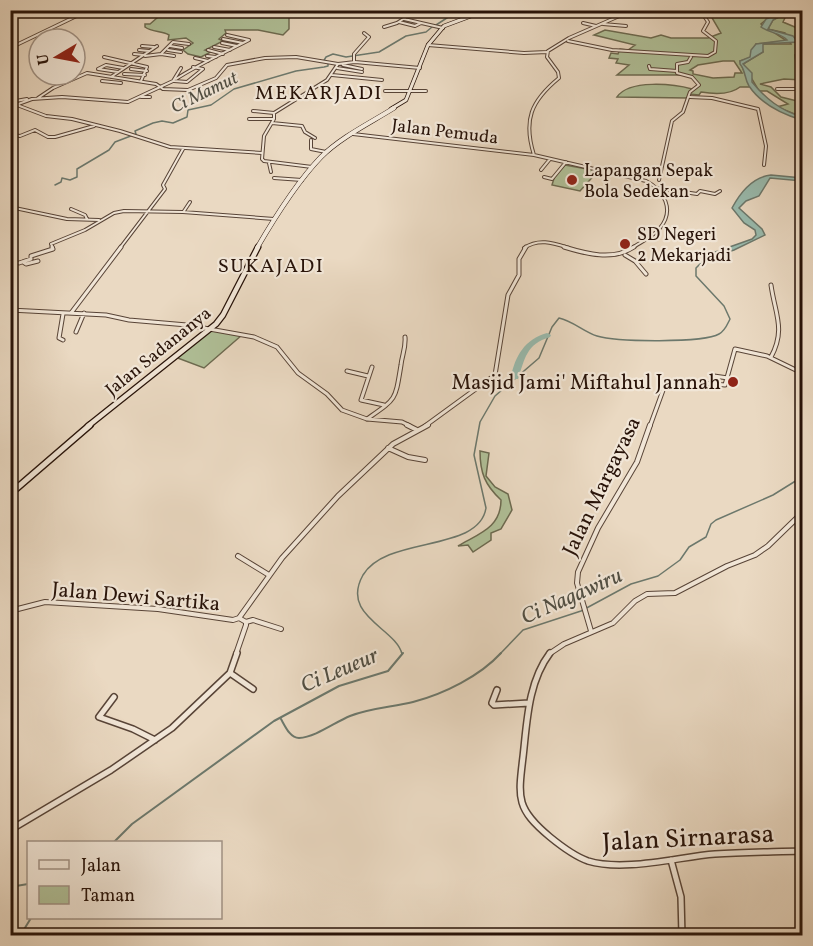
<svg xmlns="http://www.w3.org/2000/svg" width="813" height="946" font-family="Vollkorn,serif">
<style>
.green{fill:#b0c098;stroke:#6c6a50;stroke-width:1.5;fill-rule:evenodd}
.water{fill:#99bbae;stroke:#6c786c;stroke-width:1.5}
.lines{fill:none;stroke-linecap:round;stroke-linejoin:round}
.stream-far1{stroke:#6c786c;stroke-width:1.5}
.stream{stroke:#6c786c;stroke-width:2}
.river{fill:#99bbae;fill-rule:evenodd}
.street-far3-casing{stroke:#584437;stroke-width:4}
.street-far2-casing{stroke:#584437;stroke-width:5}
.street-far1-casing{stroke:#584437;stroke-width:6}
.street-casing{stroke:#584437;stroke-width:8}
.secondary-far3-casing{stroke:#281309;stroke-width:4.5}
.secondary-far2-casing{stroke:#281309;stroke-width:5}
.secondary-far1-casing{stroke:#281309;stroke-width:7}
.secondary-casing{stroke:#281309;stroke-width:8}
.street-far3{stroke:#f1e6d7;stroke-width:2}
.street-far2{stroke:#f1e6d7;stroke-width:3}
.street-far1{stroke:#f1e6d7;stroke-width:4}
.street{stroke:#f1e6d7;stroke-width:5}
.secondary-far3{stroke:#f1e6d7;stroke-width:3}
.secondary-far2{stroke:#f1e6d7;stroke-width:4}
.secondary-far1{stroke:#f1e6d7;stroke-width:4.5}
.secondary{stroke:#f1e6d7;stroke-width:5}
.poi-dot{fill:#8f2418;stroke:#f1e6d7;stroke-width:2}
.labels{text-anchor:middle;stroke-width:4.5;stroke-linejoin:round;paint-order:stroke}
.far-water-label{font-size:18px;font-style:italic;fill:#504e43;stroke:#f1e6d7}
.far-street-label{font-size:18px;fill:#281309;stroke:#f1e6d7}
.far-poi-label{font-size:18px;fill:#281309;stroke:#f1e6d7;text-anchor:start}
.far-quarter-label{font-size:20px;letter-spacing:1.5px;fill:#281309;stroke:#f1e6d7}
.poi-label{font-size:21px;fill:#281309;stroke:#f1e6d7;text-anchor:end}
.street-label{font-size:21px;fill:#281309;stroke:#f1e6d7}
.water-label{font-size:22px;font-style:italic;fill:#504e43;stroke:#f1e6d7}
.near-street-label{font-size:26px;fill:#281309;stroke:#f1e6d7}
</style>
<rect width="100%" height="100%" fill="#ead9c2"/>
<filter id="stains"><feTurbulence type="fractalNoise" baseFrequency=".00333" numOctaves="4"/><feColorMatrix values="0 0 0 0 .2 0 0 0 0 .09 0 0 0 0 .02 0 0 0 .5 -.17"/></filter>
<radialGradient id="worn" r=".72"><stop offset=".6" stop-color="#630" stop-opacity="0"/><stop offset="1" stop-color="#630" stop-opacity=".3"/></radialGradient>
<path class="green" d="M780,10v3l-12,5 -7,6 26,17 -31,3 -6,14 -10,3 10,26h-10c-10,8 -27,7 -39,5l-2,3 -10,-1 -1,4 -71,-1c12,-18 57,-13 75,-8l7,-5 -11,-9h-71l12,-10 -13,-2 2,-4 -9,-1 2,-5 7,1 2,-5 8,1 7,-5 -41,-10 11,-5 46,8 10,-3 10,3h37l13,-5 -13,-22zM723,61h11l8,12h-7l-1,4 -21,1 -20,-4v-3l-3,-1 8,-5z
M165,11v-1l128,1 -4,7v11l-6,6 -25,-5h-33l1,3 -7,6 4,2 -18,9 6,2 -10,5 -13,-3 -5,-4 10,-7 -7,-5 -18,2 1,-5c-8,-5 -16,-2 -24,-8v-3h5z
M786,11h16v2l-15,1 -4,8 19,8v25h-7l1,8 6,4v13l-18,-1 -24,5 11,3 10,10 16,4 -1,-3 6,1v18l-25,-10 11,-3 -21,-13h-8l-16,-27 20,-12 -2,-7 2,-1h28l-6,-11 -17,-4 5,-9 13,-7z
M565,165l33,6 -18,20 -28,-6 3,-10z
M212,329l30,6 -38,33 -29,-11z
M480,451l9,2 -3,23 9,11 13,7 4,16 -11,19 -10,4v7l-18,12 -5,-7 -10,1c20,-12 43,-18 43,-46 -16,-15 -21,-27 -21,-49z"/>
<path class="water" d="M780,11h6v2l-13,7 -5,9 25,7 5,6 -35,2v8l-20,12 9,9v9c14,17 28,28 50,35v3c-20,-6 -41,-16 -53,-34 -5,-8 -3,-15 -9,-22v-3l10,-4 1,-7 5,-6 31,-4c-6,-7 -18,-7 -26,-13l5,-8 14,-6z
M771,175l31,3v3l-32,-3 -11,18 -13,5 -7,7 23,21 3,6 -31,15 -30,10v-4l48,-17 4,-4 -1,-5 -11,-7 -12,-15c8,-15 20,-31 39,-33z"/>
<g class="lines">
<path class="stream-far1" d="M436,25l17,-11 17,-4
M323,62l3,-5 7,-3 13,3 33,-5 27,-16 20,-4 6,-5
M55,185l6,-3 1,-4 8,2 7,-3v-8l32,-19 6,-8 21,-8 -1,-3 18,-8 9,-2 11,2 14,-6 1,-7 23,-5 23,-16 62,-18 28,-4 4,-1v-3
M402,654c-6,-26 -62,-38 -39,-79 24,-40 116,-22 123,-67l-12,-53 6,-33 15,-26 44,-38 13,-31 7,-9c14,3 25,14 38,18 19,6 107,7 122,-2 6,-3 8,-9 11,-15l-6,-13 -28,-30v-8l8,-8
M500,654l23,-24 58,-19 50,-27 27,-8 22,-16 9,-13 17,-10 5,-13 5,-4 57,-25 29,-18"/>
<path class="stream" d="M281,719c4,7 9,19 18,19 17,-1 36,-16 51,-22 20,-8 43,-9 63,-14 31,-8 67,-26 88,-49
M114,842l18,-18 142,-103 65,-35 49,-15 15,-18
M10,887l18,-3
M20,936l11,-18"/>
<path class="river" d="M547,333l4,2 -1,2c-24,7 -25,22 -32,42h-6l-1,-2c4,-21 14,-38 36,-44z"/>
<defs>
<path id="street-far3" d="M348,10h4
M332,13l3,-3
M703,13h9
M404,19l39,9
M399,22l16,4 6,-3
M583,23l13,3
M603,24l23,2
M384,27l13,-4 19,-12
M223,39l20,4
M568,41l44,9 96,6 7,-4 1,-11 -13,-10 5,-9 -8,-12
M222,43l15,3
M428,45l96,8 23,-1
M142,46l12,1
M170,46l12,2
M214,47l16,3
M10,48l79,-38
M139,50l10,1
M168,50l13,2
M208,50l15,4
M134,54l10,1
M161,54l13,2
M145,56l16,-2 12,-12 16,2
M207,56l9,1
M797,56l5,1
M104,57l43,10 -6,14
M195,58l13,3
M354,61v-7l15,-17 -5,-4
M343,65l19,4
M649,66l1,3 27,2
M337,68l25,4
M131,69l16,2
M118,72l-20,-3 8,-4 17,3
M124,74l21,1
M332,75l50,5
M111,77l46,-31
M176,79c23,-15 48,-26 73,-39l-22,-5
M102,81l19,2
M174,81l13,1 16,-13 -10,-2
M777,89h25
M385,91h41
M141,97h9
M690,97l22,1 46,11 8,37 -2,19
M38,98l15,-10 34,-15 69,11 7,5 25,1 28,-12 11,-13 38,-7 31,-1 42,7 17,-2 65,6
M10,102l17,-3
M17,105l29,11 26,3 48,12 50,16 92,6
M10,107l22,-8 30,-2 66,5 45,-21 8,-13
M253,111l21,2
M249,119h25
M272,123l30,3 3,6 10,6
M353,134l181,21 112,26c18,9 29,29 14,47 -6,8 -19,14 -28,20
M14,135l6,1 15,-6 13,7h7l39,-11
M311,140v9l15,3
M534,155c-11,-35 -3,-54 25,-77l-1,-6 -11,-15 1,-6 21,-13 64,-28
M269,163l2,9
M312,167l-48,-6 -2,-2 2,-23 10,-17v-6l53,-33 11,-16
M541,170l9,-11
M544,177l8,2 14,-17
M274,178l28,2
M659,180l13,-59 11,-9 7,-20 9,-7 -7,-8 -15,-4v-9l11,-2 3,-5
M658,188l39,6 3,-3 15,3 5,-3
M10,207l57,12 32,1
M71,209l14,6 2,4
M184,211l6,-9
M53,248l-2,-4 34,-14 29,-17 10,-2 59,1 91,7
M120,248l45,-59 -2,-4 20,-36
M524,248c15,-10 29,-5 45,0"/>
<path id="street-far2" d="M564,247c23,7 49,14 70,0
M625,255l10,6 11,13
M23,262l3,2 12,-3
M19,263l12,-4v-3l22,-7 -1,-2
M771,285c4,29 15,44 0,72
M10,310l96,5 23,5 58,5 67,12 23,10 21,26 29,21 15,16 25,9 35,3 8,4
M71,313l50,-66
M63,314l-4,24 4,2
M76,332l8,-19
M372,367l-11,33 23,5
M347,371l21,5
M714,376l14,2
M367,419c30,-21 28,-18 34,-54 1,-10 5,-17 4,-28
M425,426l70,-51 13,-80 11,-20v-16l7,-12
M650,426l16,-44 14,-1 45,4 10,-36 32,7 35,17"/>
<path id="street-far1" d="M407,425l10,5
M388,448l20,9 17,3
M238,556l31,19
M10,611l35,-9 113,7 75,11 6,-2 43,-60 56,-62 55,-52 35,-19
M246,622l7,-2 28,9
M591,631l-14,-48 1,-11 20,-44 39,-66 13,-37
M236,654l10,-29v-3l-7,-4
M549,654l15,-10 49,-21 22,-22 12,-7 28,-1 52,-27 28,-11 13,-9 34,-33"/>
<path id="street" d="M550,653c-22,29 -23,69 -27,104 -5,41 -7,52 27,80 11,9 24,19 38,24 36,11 90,-4 127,-7 29,-2 58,-2 87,-3
M230,673l23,16
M497,690l-5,13 2,2 35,-2
M114,697l-15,20 34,12 22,11
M10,830l101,-60 61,-42 58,-55 7,-20
M671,860l10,37 1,39"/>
<path id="secondary-far3" d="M391,109l15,-9 22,-55 16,-19 43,-16"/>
<path id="secondary-far2" d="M257,248c18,-31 39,-65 64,-91 20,-20 49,-34 73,-49"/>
<path id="secondary-far1" d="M88,426l128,-102 7,-9 35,-68"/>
<path id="secondary" d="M10,494l80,-69"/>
</defs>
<use href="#street-far3" class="street-far3-casing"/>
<use href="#street-far2" class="street-far2-casing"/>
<use href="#street-far1" class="street-far1-casing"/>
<use href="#street" class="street-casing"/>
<use href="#secondary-far3" class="secondary-far3-casing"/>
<use href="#secondary-far2" class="secondary-far2-casing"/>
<use href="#secondary-far1" class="secondary-far1-casing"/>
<use href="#secondary" class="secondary-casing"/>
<use href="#street-far3" class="street-far3"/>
<use href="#street-far2" class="street-far2"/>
<use href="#street-far1" class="street-far1"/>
<use href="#street" class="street"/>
<use href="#secondary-far3" class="secondary-far3"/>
<use href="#secondary-far2" class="secondary-far2"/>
<use href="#secondary-far1" class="secondary-far1"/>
<use href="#secondary" class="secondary"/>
</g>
<g class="poi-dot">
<circle cx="572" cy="180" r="6"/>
<circle cx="625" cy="244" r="6"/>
<circle cx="733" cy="382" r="6"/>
</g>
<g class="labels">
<g class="far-water-label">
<text transform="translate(204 92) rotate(-26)" y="6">Ci Mamut</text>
</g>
<g class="far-street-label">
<text transform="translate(445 131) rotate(7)" y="6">Jalan Pemuda</text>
<text transform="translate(158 351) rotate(-39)" y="6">Jalan Sadananya</text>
</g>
<g class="far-poi-label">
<text x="584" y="176">Lapangan Sepak<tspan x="584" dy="21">Bola Sedekan</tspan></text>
<text x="637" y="240">SD Negeri<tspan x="637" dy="21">2 Mekarjadi</tspan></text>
</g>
<g class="far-quarter-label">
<text x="319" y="99">MEKARJADI</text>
<text x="271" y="272">SUKAJADI</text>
</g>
<g class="poi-label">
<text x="721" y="389">Masjid Jami' Miftahul Jannah</text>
</g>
<g class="street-label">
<text transform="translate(601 486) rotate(-64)" y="7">Jalan Margayasa</text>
<text transform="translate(136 596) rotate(5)" y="7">Jalan Dewi Sartika</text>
</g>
<g class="water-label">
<text transform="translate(571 595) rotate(-24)" y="8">Ci Nagawiru</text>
<text transform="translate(339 669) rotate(-23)" y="8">Ci Leueur</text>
</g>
<g class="near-street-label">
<text transform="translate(688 837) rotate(-3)" y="9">Jalan Sirnarasa</text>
</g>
</g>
<rect width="813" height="946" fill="none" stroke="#ead9c2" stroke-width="36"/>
<rect x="12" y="12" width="789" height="922" fill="none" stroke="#281309" stroke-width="3"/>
<rect x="18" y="18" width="777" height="910" fill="none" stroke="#281309" stroke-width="1.5"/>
<rect x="27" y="841" width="195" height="78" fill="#f1e6d7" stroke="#a19285" stroke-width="1.5"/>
<rect x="39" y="860" width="30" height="9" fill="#f1e6d7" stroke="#a19285" stroke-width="1.5"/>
<text x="81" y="871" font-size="18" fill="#281309">Jalan</text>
<rect x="39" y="886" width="30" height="18" fill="#b0c098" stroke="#a19285" stroke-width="1.5"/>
<text x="81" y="901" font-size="18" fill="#281309">Taman</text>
<g transform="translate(57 57) rotate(260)"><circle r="28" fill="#f1e6d7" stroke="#a19285" stroke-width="1.5"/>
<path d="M0-4.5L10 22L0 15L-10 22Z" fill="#8f2418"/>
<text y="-9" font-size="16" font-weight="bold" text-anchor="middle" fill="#281309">U</text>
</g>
<rect width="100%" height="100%" filter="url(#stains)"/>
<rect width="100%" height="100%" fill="url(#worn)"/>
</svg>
